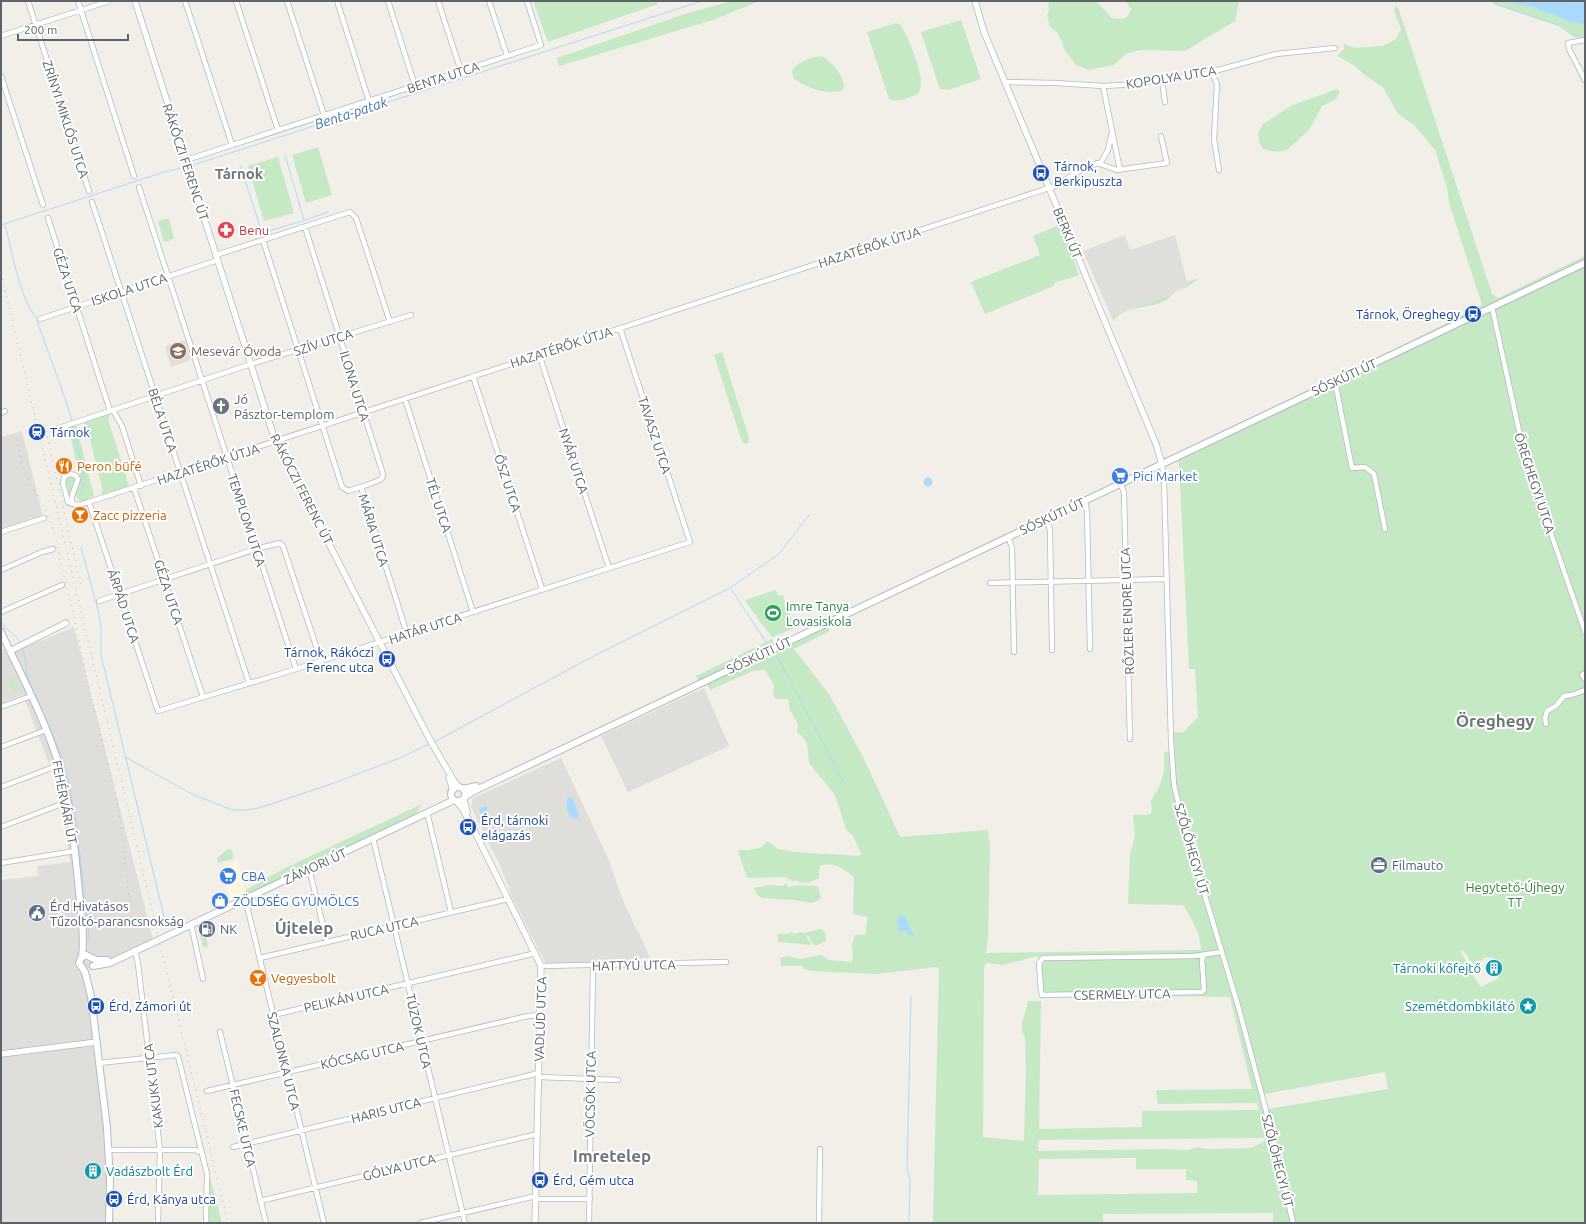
<svg xmlns="http://www.w3.org/2000/svg" width="1586" height="1224" font-family="Ubuntu,sans-serif">
<style>
.commercial{fill:#fef7e0}
.industrial{fill:#e0deda}
.education{fill:#e1ded6}
.green{fill:#c5e8c5;fill-rule:evenodd}
.water{fill:#aadaff}
.lines{fill:none;stroke-linecap:round;stroke-linejoin:round}
.stream{stroke:#aadaff;stroke-width:1}
.minor-casing{stroke:#b5b8bc;stroke-width:6}
.tertiary-casing{stroke:#b5b8bc;stroke-width:7}
.secondary-casing{stroke:#b6babf;stroke-width:8}
.minor{stroke:#fff;stroke-width:4.5}
.tertiary{stroke:#fff;stroke-width:5.5}
.secondary{stroke:#fff;stroke-width:6}
.rail{stroke:#b6b7b8;stroke-width:1;stroke-dasharray:1 5;stroke-linecap:butt}
.labels{text-anchor:middle;stroke-width:4;stroke-linejoin:round;paint-order:stroke}
.street-label{font-size:13px;fill:#5f6368;stroke:#fff}
.transit-label{font-size:13px;fill:#164399;stroke:#fff;text-anchor:start}
.health-label{font-size:13px;fill:#be3a42;stroke:#fff;text-anchor:start}
.education-label{font-size:13px;fill:#785e54;stroke:#fff;text-anchor:start}
.worship-label{font-size:13px;fill:#5b616d;stroke:#fff;text-anchor:start}
.food-label{font-size:13px;fill:#c56008;stroke:#fff;text-anchor:start}
.shop-label{font-size:13px;fill:#366cbe;stroke:#fff;text-anchor:start}
.leisure-label{font-size:13px;fill:#27864d;stroke:#fff;text-anchor:start}
.service-label{font-size:13px;fill:#4e5e75;stroke:#fff;text-anchor:start}
.park-label{font-size:13px;fill:#348238;stroke:#fff}
.culture-label{font-size:13px;fill:#0d838f;stroke:#fff;text-anchor:end}
.water-label{font-size:14px;font-style:italic;fill:#4174aa;stroke:#fff}
.quarter-label{font-size:15px;font-weight:bold;fill:#70757a;stroke:#fff}
.district-label{font-size:17px;font-weight:bold;fill:#70757a;stroke:#fff}
</style>
<rect width="100%" height="100%" fill="#f1efe8"/>
<path class="commercial" d="M237,860l9,33 -16,8 -9,-33 7,-2v-2z"/>
<path class="industrial" d="M1125,235l5,15 45,-15 13,51 -12,4 -4,5 -61,21 -28,-65z
M22,431l21,86 -42,13v-93z
M74,627l79,312 -69,31 11,73 12,107 -1,73h-105v-343l37,-4 -1,-10 33,-4 -5,-40 -9,-40 -33,-87 -22,8v-53l4,-1 2,6z
M704,688l25,58 -101,46 -27,-56z
M561,758l47,100 14,40 15,33h1l12,27h-8l-2,3 -94,3 -33,-65 -13,-34 -29,-58 2,-9z"/>
<path class="education" d="M185,340l6,20 -20,7 -6,-21z"/>
<path class="green" d="M533,1h124l1,3 -110,38z
M732,1h27l-46,19 -154,46 -2,-8 131,-45z
M1048,1h48l16,17 11,1 5,-3 3,-7 -4,-6 -4,-2h116l-4,20 -50,30 -45,-1 -14,4 -12,11 -26,5 -12,-5 -12,-16 -2,-8 -5,-9 -7,-5 -3,-11 2,-6z
M1491,1h94v37l-11,-2 -11,-9 -68,-23z
M1396,6l3,4 93,284 6,4 87,-42v967h-312v-10l-170,1v9h-170l6,-255 -3,-1 -60,7 -64,-3 -8,-2 -1,-3h-22l-1,-8 6,-2 14,3 21,-4 8,5 22,2 2,-3 -1,-14 3,-10h10l3,-18 -15,-3 1,-37c-10,-8 -19,-15 -33,-12l-2,4v9c-7,4 -19,8 -25,1v3l-10,-6v1l-34,1 -3,-1 -9,-25 2,-2h9l13,-3 5,-6 11,8 17,3 64,4 2,-2 -8,-18 -7,-7 -11,-34 -26,-32 -2,-20 -5,-7 -5,-4 1,-8 -8,-14 -2,-11h-12l-3,-4 1,-10 -9,-15 -12,1 -43,19 -6,-12 -6,3 -2,-5 76,-37 5,10 50,-23 3,5 -36,18 35,45 36,67 35,76 88,-7 2,18 -2,91 -2,14 215,-3c0,-16 -9,-31 -18,-45l-55,-1 2,-50 5,-18 -2,-21h13l5,-2 1,-4 -1,-8 9,-16 4,-14v-19l9,-1 -1,-18 12,-1 14,-15 -3,-48h-6l-10,-206 -3,-7 163,-78 143,-73 -33,-102 -2,-16 -12,-37 -21,-25 -16,-11 -15,-27 -17,-11 -11,-10 -18,-10 7,-7v-5l11,4 28,-2 13,-7 5,-9 -7,-20zM1460,950h3l12,18 6,-4 2,-6 9,-1 7,21 -18,9 -5,-7zM1038,956l1,38 191,3 22,92 -96,1 2,14 99,-1 2,7 -117,1v16l-103,2 2,-128h-13l-6,22v8l3,7 1,31 -2,72 -41,-4 1,-170 3,-4 15,2zM1385,1072l3,17 -120,20 -4,-15zM1265,1138v3l-14,7 -44,1 -9,-2 -11,3 -22,-1 -127,2 1,-11zM1136,1158v11h50v11l11,1v12l-159,2 1,-36z
M961,20l20,59 -33,11 -8,-1 -19,-57z
M896,23l4,1c7,10 29,59 18,69 -1,2 -5,3 -8,4 -7,3 -14,5 -21,2l-22,-67z
M822,56c11,8 19,16 22,29l-1,5c-16,6 -35,-2 -49,-11l-2,-8c7,-11 18,-13 30,-15z
M1337,89l3,3 -4,7 -14,7 -13,24 -22,20 -9,2 -15,-3 -4,-7 -1,-9 5,-9 30,-19z
M318,147l14,48 -26,8 -14,-48z
M278,157l16,56 -30,8 -16,-55z
M169,218l5,21 -10,3 -6,-21z
M1061,224l18,51 -25,8v3l-69,28 -14,-32 69,-27 -7,-19z
M1200,278c-5,3 -8,6 -13,9 -3,2 -7,2 -11,5 -4,2 -7,7 -12,9 -16,8 -33,4 -49,17l-1,4 -3,-6 61,-21 4,-4 11,-5 -1,-4z
M722,352l27,86 -1,5 -4,1 -3,-5 -27,-84z
M111,413l-3,6 21,67 -25,9 -4,-2 3,-1 -17,-68h-2l-1,-2z
M76,425l18,71 -11,5 -4,-1 -4,-5 5,-16 -9,-41h-2l-3,-10z
M70,476l4,2 1,3 -7,16 -4,-15 2,-5z
M775,590l4,6 4,-1 2,7 -1,4h2l9,22 -23,9 -15,-19v-3l-4,-3 -7,-10v-2z
M14,678l6,12 -6,3 -6,-12z
M422,804l-6,10 -168,80 -2,-4 39,-22z
M228,849l4,1 1,9 -15,4 -1,-5z
M785,883l3,4 11,-2 19,1 3,12 -2,2 -8,3 -17,-3 -32,-2 -5,-3 -3,-7 15,-3 15,1z
M203,926l5,19 -2,3 -3,-2 -5,-18z
M821,929l4,3 1,9 -12,5 -6,-11 -2,1 6,9 -33,-3 -2,-8h10l4,-2 4,2 4,-2 5,1z
M210,1177l12,46h-14z"/>
<path class="water" d="M1500,1h85v23l-15,-2 -17,-8 -11,-2 -5,-4z
M923.5 482a4.5 4.5 0 1 1 9 0a4.5 4.5 0 1 1-9 0Z
M572,797l7,18 -1,3 -4,1c-6,-4 -10,-15 -6,-21z
M486,806l3,7 2,9 -6,2 -6,-15z
M903,915c7,3 3,12 11,19l-1,2 -6,-3v-3l-8,2 -2,-11 2,-5z"/>
<g class="lines">
<path class="stream" d="M1491,1l4,3 65,22 14,10 10,2
M285,155l19,65
M240,165l22,68 47,-14
M190,166l512,-165
M311,218l17,-6
M1,225l160,-52 24,-6
M5,225c8,30 13,68 31,93
M37,321l29,80 6,20
M73,427l12,53 -5,15
M81,547l17,63 3,17v28l65,270
M731,589l39,59
M1,621c5,11 14,11 19,22
M22,648c5,11 3,22 7,33 12,29 27,57 36,87 15,57 17,117 25,175
M773,652l8,11 63,120
M434,742l156,-84 140,-70 49,-34 30,-39
M127,758l65,36 40,16h13l14,-2 72,-24 69,-26 29,-14
M909,1223l1,-44 -3,-10 4,-173"/>
<defs>
<path id="minor" d="M28,1l61,190
M78,1l56,175
M185,1l47,144
M236,1l42,129
M287,1l37,114
M337,1l32,100
M388,1l27,85
M438,1l23,70
M489,1l18,55
M1,36l108,-35
M1585,40l-17,3 1,6 16,31
M1212,73l5,11 -3,55 5,31
M1,76l42,129
M1162,80l3,22
M1005,82l51,1 47,3 19,-1 82,-11 72,-20 59,-6
M1103,86l17,84
M186,160l355,-115 -14,-44
M1097,163l20,7 50,-7 -6,-27
M139,187l157,482
M92,202l157,481
M48,218l62,193
M305,227l78,247 -1,4 -2,2 -19,7
M263,240l79,247 6,4 13,-4 46,147
M216,255l134,-43 6,6 34,104
M1492,307l33,151 60,174
M40,319l178,-59
M539,354l70,214
M473,376l69,213
M1335,382l17,86 13,-1 9,7 11,55
M405,399l68,213
M113,410l9,16 19,60
M1,413l4,-2
M53,430l198,-66 160,-49
M1162,464l2,15 7,262 3,44 10,41 55,183 35,132 19,82
M1121,484l3,9 6,246
M134,488l69,209
M1085,501l2,10 3,138
M89,502l69,209 138,-42 394,-127 -70,-214
M72,504v-8l6,-17 -3,-4 -6,-1 -5,3 -1,6 5,19c7,5 14,2 21,0l966,-316 28,-17 18,-7 7,-12 4,-18
M1047,519l2,6 1,7 2,118
M1,532l43,-14
M1008,537l4,10 2,105
M1,570l41,-18 11,-3
M990,583l176,-4
M99,601l157,-52 24,-6 3,3 38,115
M1,612l61,-27
M1585,673l-3,2 3,4
M1,707l30,-11
M1546,724l-1,-6 2,-7 9,-5 8,-10 8,-1 13,-5
M1,747l45,-17
M1,787l58,-22
M427,812l24,100
M1,827l66,-25
M373,838l92,385
M1,863l74,-12
M309,868l18,74
M245,898l79,325
M191,924l12,55
M135,950l3,14 22,186 -2,73
M1204,955l-2,5 2,30 -2,2 -160,3 -1,-3 -2,-29 4,-5 151,-2 27,-4
M260,958l248,-59
M541,966l185,-4
M273,1015l263,-62
M220,1032l46,191
M99,1063l77,-8 2,1 29,118 -1,49
M539,1077l79,3
M207,1091l321,-75 12,-1
M233,1147l306,-74
M109,1150h85l7,2
M536,1199h54
M260,1201l277,-67
M420,1223l116,-27
M589,1223l4,-257
M819,1223l1,-74"/>
<path id="tertiary" d="M135,1l139,436 156,303 24,41 5,6
M975,1l9,31 172,412 6,20
M10,651l56,-28
M449,778l4,12
M464,799l3,14
M456,801l6,7 12,22 67,136 -6,257
M1,1054l96,-12"/>
<path id="secondary" d="M1,632c20,43 44,87 58,133 11,38 15,77 19,116 2,25 7,51 4,76
M451 794a7 7 0 1 1 14 0a7 7 0 1 1-14 0Z
M463,789l13,-3
M465,797l7,-5 1113,-529
M107,960h-11l-10,-5 -5,3 -2,5 6,9 6,24 16,132 3,53 -1,42
M93,966l17,-3 344,-163"/>
</defs>
<use href="#minor" class="minor-casing"/>
<use href="#tertiary" class="tertiary-casing"/>
<use href="#secondary" class="secondary-casing"/>
<use href="#minor" class="minor"/>
<use href="#tertiary" class="tertiary"/>
<use href="#secondary" class="secondary"/>
<path class="rail" d="M1,273l159,671 68,279
M46,431l35,155
M16,439l10,37 19,33 10,26
M57,547l17,70 13,62 32,132 11,95"/>
</g>
<defs>
<symbol id="bus-disc" viewBox="-11 -11 22 22"><circle r="9.5" fill="#1a4fb4" stroke="#fff"/><path d="M-5-6H5V4H4V6H2V4H-2V6H-4V4H-5ZM-3.5-4V0h7V-4ZM-3.5 1.2v1.5H-2V1.2ZM2 1.2v1.5H3.5V1.2Z" fill="#fff"/></symbol>
<symbol id="pharmacy-disc" viewBox="-11 -11 22 22"><circle r="9.5" fill="#e0444e" stroke="#fff"/><path d="M-2-6h4v4h4v4h-4v4h-4v-4h-4v-4h4Z" fill="#fff"/></symbol>
<symbol id="school-disc" viewBox="-11 -11 22 22"><circle r="9.5" fill="#8d6e63" stroke="#fff"/><path d="M0-5L7-2L0 1L-7-2ZM-4 1L0 2.5L4 1V4Q0 6-4 4Z" fill="#fff"/></symbol>
<symbol id="church-disc" viewBox="-11 -11 22 22"><circle r="9.5" fill="#6b7280" stroke="#fff"/><path d="M-1.2-6h2.4v3.5h3.3v2.4h-3.3V6h-2.4V-.1h-3.3v-2.4h3.3Z" fill="#fff"/></symbol>
<symbol id="station-disc" viewBox="-11 -11 22 22"><circle r="9.5" fill="#1a4fb4" stroke="#fff"/><path d="M-3-6H3Q5-6 5-4V2Q5 4 3 4L4.5 6H3L1.5 4h-3L-3 6H-4.5L-3 4Q-5 4-5 2V-4Q-5-6-3-6ZM-3.5-4v3h7v-3ZM-3.5 1v1.5H-2V1ZM2 1v1.5H3.5V1Z" fill="#fff"/></symbol>
<symbol id="restaurant-disc" viewBox="-11 -11 22 22"><circle r="9.5" fill="#e8710a" stroke="#fff"/><path d="M-5-6h1v4h1v-4h1v4h1v-4h1v5L-1.5 .5V6h-2V.5L-5-1ZM5-6V6H3V1.5H1.5Q1.5-4 5-6Z" fill="#fff"/></symbol>
<symbol id="supermarket-disc" viewBox="-11 -11 22 22"><circle r="9.5" fill="#3f7fe0" stroke="#fff"/><path d="M-6-5.5h2.5l.6 2H6L4.5 2H-2.5L-4.4-4H-6ZM-1.5 3.2a1.3 1.3 0 1 0 .1 0ZM3 3.2a1.3 1.3 0 1 0 .1 0Z" fill="#fff"/></symbol>
<symbol id="bar-disc" viewBox="-11 -11 22 22"><circle r="9.5" fill="#e8710a" stroke="#fff"/><path d="M-6-5H6L.8 .8V4.5H3.5V6h-7V4.5H-.8V.8Z" fill="#fff"/></symbol>
<symbol id="stadium-disc" viewBox="-11 -11 22 22"><circle r="9.5" fill="#2e9e5b" stroke="#fff"/><path d="M0-5a6.5 5 0 1 0 0 10a6.5 5 0 1 0 0-10ZM-3.5-1.8h7v3.6h-7Z" fill="#fff"/></symbol>
<symbol id="office-disc" viewBox="-11 -11 22 22"><circle r="9.5" fill="#5c6f8a" stroke="#fff"/><path d="M-6-3h4V-5.5h4V-3h4V5H-6ZM-1-4.5V-3h2v-1.5ZM-6 0V1H6V0Z" fill="#fff"/></symbol>
<symbol id="shop-disc" viewBox="-11 -11 22 22"><circle r="9.5" fill="#3f7fe0" stroke="#fff"/><path d="M-5-2.5h2.3a2.7 3.5 0 0 1 5.4 0H5L5.5 6h-11ZM-1.5-2.5h3a1.5 2.3 0 0 0-3 0Z" fill="#fff"/></symbol>
<symbol id="civic-disc" viewBox="-11 -11 22 22"><circle r="9.5" fill="#5c6f8a" stroke="#fff"/><path d="M-.6-6.5H3V-4.5H.6V-3L4-1V1h2V6H-6V1h2V-1L-.6-3ZM-1.2 2.5V6h2.4V2.5Z" fill="#fff"/></symbol>
<symbol id="fuel-disc" viewBox="-11 -11 22 22"><circle r="9.5" fill="#5c6f8a" stroke="#fff"/><path d="M-5.5-6h7V0h2V4h1.3V-2.5L3-4.5l.8-.8L6-3V5H2.5V1h-1V6h-7ZM-4.2-4.7v3.2H.2V-4.7Z" fill="#fff"/></symbol>
<symbol id="building-disc" viewBox="-11 -11 22 22"><circle r="9.5" fill="#0f9aa8" stroke="#fff"/><path d="M-4-6H4V6H1V3H-1V6H-4ZM-2.5-4.3h1.7v1.8h-1.7ZM.8-4.3h1.7v1.8H.8ZM-2.5-1h1.7V.8h-1.7ZM.8-1h1.7V.8H.8Z" fill="#fff"/></symbol>
<symbol id="sight-disc" viewBox="-11 -11 22 22"><circle r="9.5" fill="#0f9aa8" stroke="#fff"/><path d="M0-6L1.8-2.2L6-1.7L2.9 1.2L3.7 5.4L0 3.3L-3.7 5.4L-2.9 1.2L-6-1.7L-1.8-2.2Z" fill="#fff"/></symbol>
</defs>
<g fill-rule="evenodd">
<use href="#bus-disc" x="1031" y="163" width="20" height="20"/>
<use href="#pharmacy-disc" x="216" y="220" width="20" height="20"/>
<use href="#bus-disc" x="1463" y="304" width="20" height="20"/>
<use href="#school-disc" x="168" y="341" width="20" height="20"/>
<use href="#church-disc" x="211" y="396" width="20" height="20"/>
<use href="#station-disc" x="27" y="422" width="20" height="20"/>
<use href="#restaurant-disc" x="54" y="456" width="20" height="20"/>
<use href="#supermarket-disc" x="1110" y="466" width="20" height="20"/>
<use href="#bar-disc" x="70" y="505" width="20" height="20"/>
<use href="#stadium-disc" x="763" y="603" width="20" height="20"/>
<use href="#bus-disc" x="377" y="649" width="20" height="20"/>
<use href="#bus-disc" x="458" y="817" width="20" height="20"/>
<use href="#office-disc" x="1369" y="855" width="20" height="20"/>
<use href="#supermarket-disc" x="218" y="866" width="20" height="20"/>
<use href="#shop-disc" x="210" y="891" width="20" height="20"/>
<use href="#civic-disc" x="27" y="903" width="20" height="20"/>
<use href="#fuel-disc" x="197" y="919" width="20" height="20"/>
<use href="#building-disc" x="1484" y="958" width="20" height="20"/>
<use href="#bar-disc" x="248" y="968" width="20" height="20"/>
<use href="#bus-disc" x="86" y="996" width="20" height="20"/>
<use href="#sight-disc" x="1518" y="996" width="20" height="20"/>
<use href="#building-disc" x="83" y="1161" width="20" height="20"/>
<use href="#bus-disc" x="530" y="1170" width="20" height="20"/>
<use href="#bus-disc" x="104" y="1189" width="20" height="20"/>
</g>
<g class="labels">
<g class="street-label">
<text transform="translate(443 77) rotate(-18)" y="5">BENTA UTCA</text>
<text transform="translate(1171 77) rotate(-9)" y="5">KOPOLYA UTCA</text>
<text transform="translate(66 119) rotate(72)" y="5">ZRÍNYI MIKLÓS UTCA</text>
<text transform="translate(186 162) rotate(72)" y="5">RÁKÓCZI FERENC ÚT</text>
<text transform="translate(1068 233) rotate(67)" y="5">BERKI ÚT</text>
<text transform="translate(869 247) rotate(-18)" y="5">HAZATÉRŐK ÚTJA</text>
<text transform="translate(68 280) rotate(72)" y="5">GÉZA UTCA</text>
<text transform="translate(129 289) rotate(-18)" y="5">ISKOLA UTCA</text>
<text transform="translate(323 342) rotate(-18)" y="5">SZÍV UTCA</text>
<text transform="translate(561 347) rotate(-18)" y="5">HAZATÉRŐK ÚTJA</text>
<text transform="translate(1344 377) rotate(-25)" y="5">SÓSKÚTI ÚT</text>
<text transform="translate(355 386) rotate(73)" y="5">ILONA UTCA</text>
<text transform="translate(163 420) rotate(72)" y="5">BÉLA UTCA</text>
<text transform="translate(655 435) rotate(72)" y="5">TAVASZ UTCA</text>
<text transform="translate(574 461) rotate(72)" y="5">NYÁR UTCA</text>
<text transform="translate(208 464) rotate(-18)" y="5">HAZATÉRŐK ÚTJA</text>
<text transform="translate(508 483) rotate(72)" y="5">ŐSZ UTCA</text>
<text transform="translate(1535 483) rotate(72)" y="5">ÖREGHEGYI UTCA</text>
<text transform="translate(302 489) rotate(63)" y="5">RÁKÓCZI FERENC ÚT</text>
<text transform="translate(439 505) rotate(72)" y="5">TÉL UTCA</text>
<text transform="translate(1052 516) rotate(-25)" y="5">SÓSKÚTI ÚT</text>
<text transform="translate(247 520) rotate(72)" y="5">TEMPLOM UTCA</text>
<text transform="translate(374 530) rotate(73)" y="5">MÁRIA UTCA</text>
<text transform="translate(169 592) rotate(72)" y="5">GÉZA UTCA</text>
<text transform="translate(124 606) rotate(72)" y="5">ÁRPÁD UTCA</text>
<text transform="translate(1127 611) rotate(-92)" y="5">RŐZLER ENDRE UTCA</text>
<text transform="translate(425 628) rotate(-18)" y="5">HATÁR UTCA</text>
<text transform="translate(759 655) rotate(-25)" y="5">SÓSKÚTI ÚT</text>
<text transform="translate(65 802) rotate(79)" y="5">FEHÉRVÁRI ÚT</text>
<text transform="translate(1192 849) rotate(74)" y="5">SZŐLŐHEGYI ÚT</text>
<text transform="translate(315 866) rotate(-25)" y="5">ZÁMORI ÚT</text>
<text transform="translate(384 928) rotate(-13)" y="5">RUCA UTCA</text>
<text transform="translate(634 965) rotate(-1)" y="5">HATTYÚ UTCA</text>
<text transform="translate(1122 994) rotate(-1)" y="5">CSERMELY UTCA</text>
<text transform="translate(346 998) rotate(-13)" y="5">PELIKÁN UTCA</text>
<text transform="translate(540 1019) rotate(-88)" y="5">VADLÚD UTCA</text>
<text transform="translate(419 1031) rotate(77)" y="5">TÚZOK UTCA</text>
<text transform="translate(362 1055) rotate(-13)" y="5">KÓCSAG UTCA</text>
<text transform="translate(284 1061) rotate(76)" y="5">SZALONKA UTCA</text>
<text transform="translate(153 1086) rotate(-97)" y="5">KAKUKK UTCA</text>
<text transform="translate(590 1094) rotate(-89)" y="5">VÖCSÖK UTCA</text>
<text transform="translate(386 1110) rotate(-14)" y="5">HARIS UTCA</text>
<text transform="translate(243 1128) rotate(77)" y="5">FECSKE UTCA</text>
<text transform="translate(1278 1161) rotate(76)" y="5">SZŐLŐHEGYI ÚT</text>
<text transform="translate(399 1167) rotate(-14)" y="5">GÓLYA UTCA</text>
</g>
<g class="transit-label">
<text x="1054" y="171">Tárnok,<tspan x="1054" dy="15">Berkipuszta</tspan></text>
<text x="1460" y="319" text-anchor="end">Tárnok, Öreghegy</text>
<text x="50" y="437">Tárnok</text>
<text x="374" y="657" text-anchor="end">Tárnok, Rákóczi<tspan x="374" dy="15">Ferenc utca</tspan></text>
<text x="481" y="825">Érd, tárnoki<tspan x="481" dy="15">elágazás</tspan></text>
<text x="109" y="1011">Érd, Zámori út</text>
<text x="553" y="1185">Érd, Gém utca</text>
<text x="127" y="1204">Érd, Kánya utca</text>
</g>
<g class="health-label">
<text x="239" y="235">Benu</text>
</g>
<g class="education-label">
<text x="191" y="356">Mesevár Óvoda</text>
</g>
<g class="worship-label">
<text x="234" y="404">Jó<tspan x="234" dy="15">Pásztor-templom</tspan></text>
</g>
<g class="food-label">
<text x="77" y="471">Peron büfé</text>
<text x="93" y="520">Zacc pizzeria</text>
<text x="271" y="983">Vegyesbolt</text>
</g>
<g class="shop-label">
<text x="1133" y="481">Pici Market</text>
<text x="241" y="881">CBA</text>
<text x="233" y="906">ZÖLDSÉG GYÜMÖLCS</text>
</g>
<g class="leisure-label">
<text x="786" y="611">Imre Tanya<tspan x="786" dy="15">Lovasiskola</tspan></text>
</g>
<g class="service-label">
<text x="1392" y="870">Filmauto</text>
<text x="50" y="911">Érd Hivatásos<tspan x="50" dy="15">Tűzoltó-parancsnokság</tspan></text>
<text x="220" y="934">NK</text>
</g>
<g class="park-label">
<text x="1515" y="892">Hegytető-Újhegy<tspan x="1515" dy="15">TT</tspan></text>
</g>
<g class="culture-label">
<text x="1481" y="973">Tárnoki kőfejtő</text>
<text x="1515" y="1011">Szemétdombkilátó</text>
<text x="106" y="1176" text-anchor="start">Vadászbolt Érd</text>
</g>
<g class="water-label">
<text transform="translate(351 113) rotate(-18)" y="5">Benta-patak</text>
</g>
<g class="quarter-label">
<text x="239" y="179">Tárnok</text>
</g>
<g class="district-label">
<text x="1495" y="727">Öreghegy</text>
<text x="304" y="934">Újtelep</text>
<text x="612" y="1162">Imretelep</text>
</g>
</g>
<rect width="1586" height="1224" fill="none" stroke="#5f6368" stroke-width="4"/>
<path d="M18 34v6h110v-6" fill="none" stroke="#5f6368" stroke-width="2"/>
<text x="24" y="34" font-size="12" fill="#5f6368" stroke="#ffffff" stroke-width="3" paint-order="stroke">200 m</text>
</svg>
